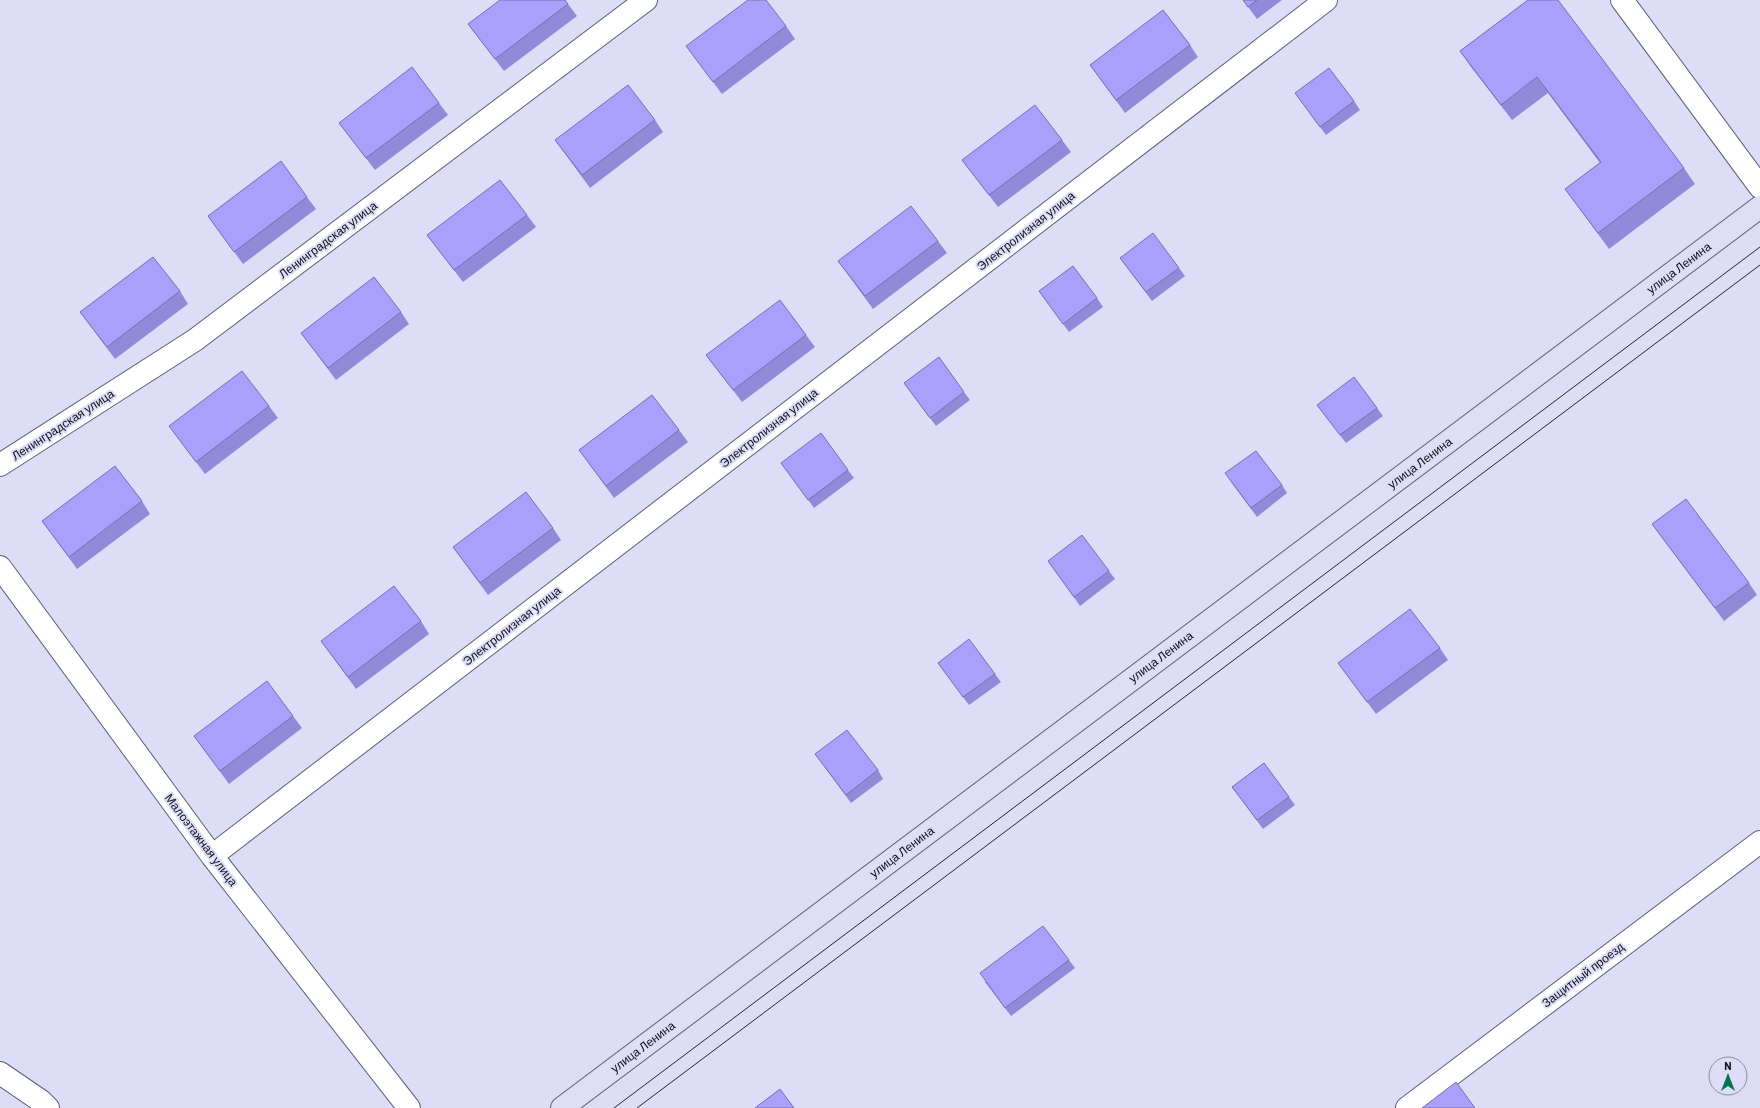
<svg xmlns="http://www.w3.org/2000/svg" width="1760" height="1108" font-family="Barlow,sans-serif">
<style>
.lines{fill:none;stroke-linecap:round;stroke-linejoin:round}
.street-casing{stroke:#5f5e75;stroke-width:24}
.secondary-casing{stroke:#5f5e75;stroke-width:24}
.street{stroke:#fff;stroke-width:22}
.secondary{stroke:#e0def7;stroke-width:22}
.tram{stroke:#262630;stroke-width:1}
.wall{fill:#918ad9}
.building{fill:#a9a0fc;stroke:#7670b0}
.labels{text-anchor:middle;stroke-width:4;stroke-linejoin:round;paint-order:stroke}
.street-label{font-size:12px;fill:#0f0f17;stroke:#deddf8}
</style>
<rect width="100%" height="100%" fill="#deddf8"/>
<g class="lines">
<defs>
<path id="street" d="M1622,0l138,187
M0,465l195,-125 451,-340
M0,567l212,289 197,252
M212,856l1114,-856
M0,1073l41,28 7,7
M1407,1108l353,-266"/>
<path id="secondary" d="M562,1108l1198,-901"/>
</defs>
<use href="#street" class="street-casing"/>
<use href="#secondary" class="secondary-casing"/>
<use href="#street" class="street"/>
<use href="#secondary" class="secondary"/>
<path class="tram" d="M614,1108l1146,-861
M637,1108l1123,-843"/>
</g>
<path class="wall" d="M565,0l12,16 -73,55 -36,-47z
M1243,0h39l-25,19z
M1528,0l156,168 11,16 -86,65 -44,-60 35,-26 -52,-70 -36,27 -41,-53 -11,-16z
M786,26l9,13 -73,55 -36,-48z
M1190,45l8,12 -73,56 -35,-48z
M1301,101h53l6,9 -34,25z
M439,103l9,12 -73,55 -36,-47z
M655,120l8,12 -73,56 -35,-48z
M1062,140l9,12 -73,55 -36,-47z
M307,197l9,12 -73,55 -35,-48z
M527,215l9,12 -73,55 -36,-47z
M938,241l9,12 -74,56 -35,-48z
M1120,258l59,10 6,8 -33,25z
M180,291l8,13 -73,55 -35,-47z
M1039,291l58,7 6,9 -34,25z
M401,312l8,12 -73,56 -35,-47z
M806,335l9,12 -73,55 -36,-47z
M904,383l60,9 6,8 -34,26z
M1317,405l60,3 6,8 -37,27z
M269,406l9,12 -73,56 -36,-48z
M679,430l9,12 -74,56 -35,-48z
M781,463l67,7 6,8 -40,30z
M1231,482l51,3 5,8 -30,24z
M142,501l8,13 -73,55 -35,-48z
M1652,524l97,59 8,12 -33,26z
M553,528l8,12 -73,55 -35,-48z
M1048,561l61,10 6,8 -35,27z
M421,621l8,13 -73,55 -35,-48z
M1440,648l8,12 -72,54 -38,-51z
M938,663l57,11 6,8 -32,23z
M293,716l9,12 -73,56 -35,-48z
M815,754l63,16 5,9 -32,24z
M1264,763l31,42 -32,24 -31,-42z
M1069,960l6,8 -64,48 -26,-34z"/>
<path class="building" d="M500,0h65l3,4 -73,55 -27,-35z
M748,0h18l20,26 -73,56 -27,-36z
M1243,0h14l-9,7z
M1528,0h30l126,168 -86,65 -33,-44 36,-27 -64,-85 -36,28 -41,-54z
M1163,10l27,35 -74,55 -26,-35z
M412,67l27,36 -73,55 -27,-35z
M1329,68l25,33 -34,26 -25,-34z
M628,85l27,35 -73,55 -27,-35z
M1035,105l27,35 -73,55 -27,-35z
M281,161l26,36 -73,55 -26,-36z
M500,180l27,35 -73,55 -27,-35z
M911,206l27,35 -73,55 -27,-35z
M1153,233l26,35 -33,24 -26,-34z
M153,257l27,34 -73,56 -27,-35z
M1073,266l24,32 -34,26 -24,-33z
M374,277l27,35 -73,56 -27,-35z
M780,300l26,35 -73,55 -27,-35z
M939,357l25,35 -34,26 -26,-35z
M242,371l27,35 -73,56 -27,-36z
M1354,377l23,31 -37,27 -23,-30z
M652,395l27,35 -73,56 -27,-36z
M821,433l27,37 -40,30 -27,-37z
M1256,451l26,34 -31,23 -26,-35z
M115,466l27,35 -73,56 -27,-36z
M526,492l27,36 -73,55 -27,-36z
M1686,499l63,84 -34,25 -63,-84z
M1082,535l27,36 -35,26 -26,-36z
M394,586l27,35 -73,56 -27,-36z
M1410,609l30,39 -73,54 -29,-39z
M969,639l26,35 -32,23 -25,-34z
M267,681l26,35 -73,55 -26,-35z
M847,730l31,40 -32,25 -31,-41z
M1264,763l25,34 -32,23 -25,-33z
M1043,926l26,34 -64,48 -25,-35z
M1456,1082l19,26h-53z
M780,1089l14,19h-39z"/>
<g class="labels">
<g class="street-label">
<text transform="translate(1026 231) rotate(-38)" y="4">Электролизная улица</text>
<text transform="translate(328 240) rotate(-37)" y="4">Ленинградская улица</text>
<text transform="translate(1679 268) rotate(-37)" y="4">улица Ленина</text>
<text transform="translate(63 425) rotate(-33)" y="4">Ленинградская улица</text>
<text transform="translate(769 428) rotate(-38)" y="4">Электролизная улица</text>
<text transform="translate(1420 463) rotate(-37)" y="4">улица Ленина</text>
<text transform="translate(512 626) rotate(-38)" y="4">Электролизная улица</text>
<text transform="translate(1161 657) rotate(-37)" y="4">улица Ленина</text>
<text transform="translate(201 840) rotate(53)" y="4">Малоэтажная улица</text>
<text transform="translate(902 852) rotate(-37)" y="4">улица Ленина</text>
<text transform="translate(1583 975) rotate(-37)" y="4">Защитный проезд</text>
<text transform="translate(643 1047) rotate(-37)" y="4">улица Ленина</text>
</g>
</g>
<g transform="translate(1728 1076)"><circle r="19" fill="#deddf8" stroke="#8b8b9e"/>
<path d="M0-3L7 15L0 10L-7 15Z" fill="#02744f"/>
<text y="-6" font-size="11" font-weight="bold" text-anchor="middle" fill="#0f0f17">N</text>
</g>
</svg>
